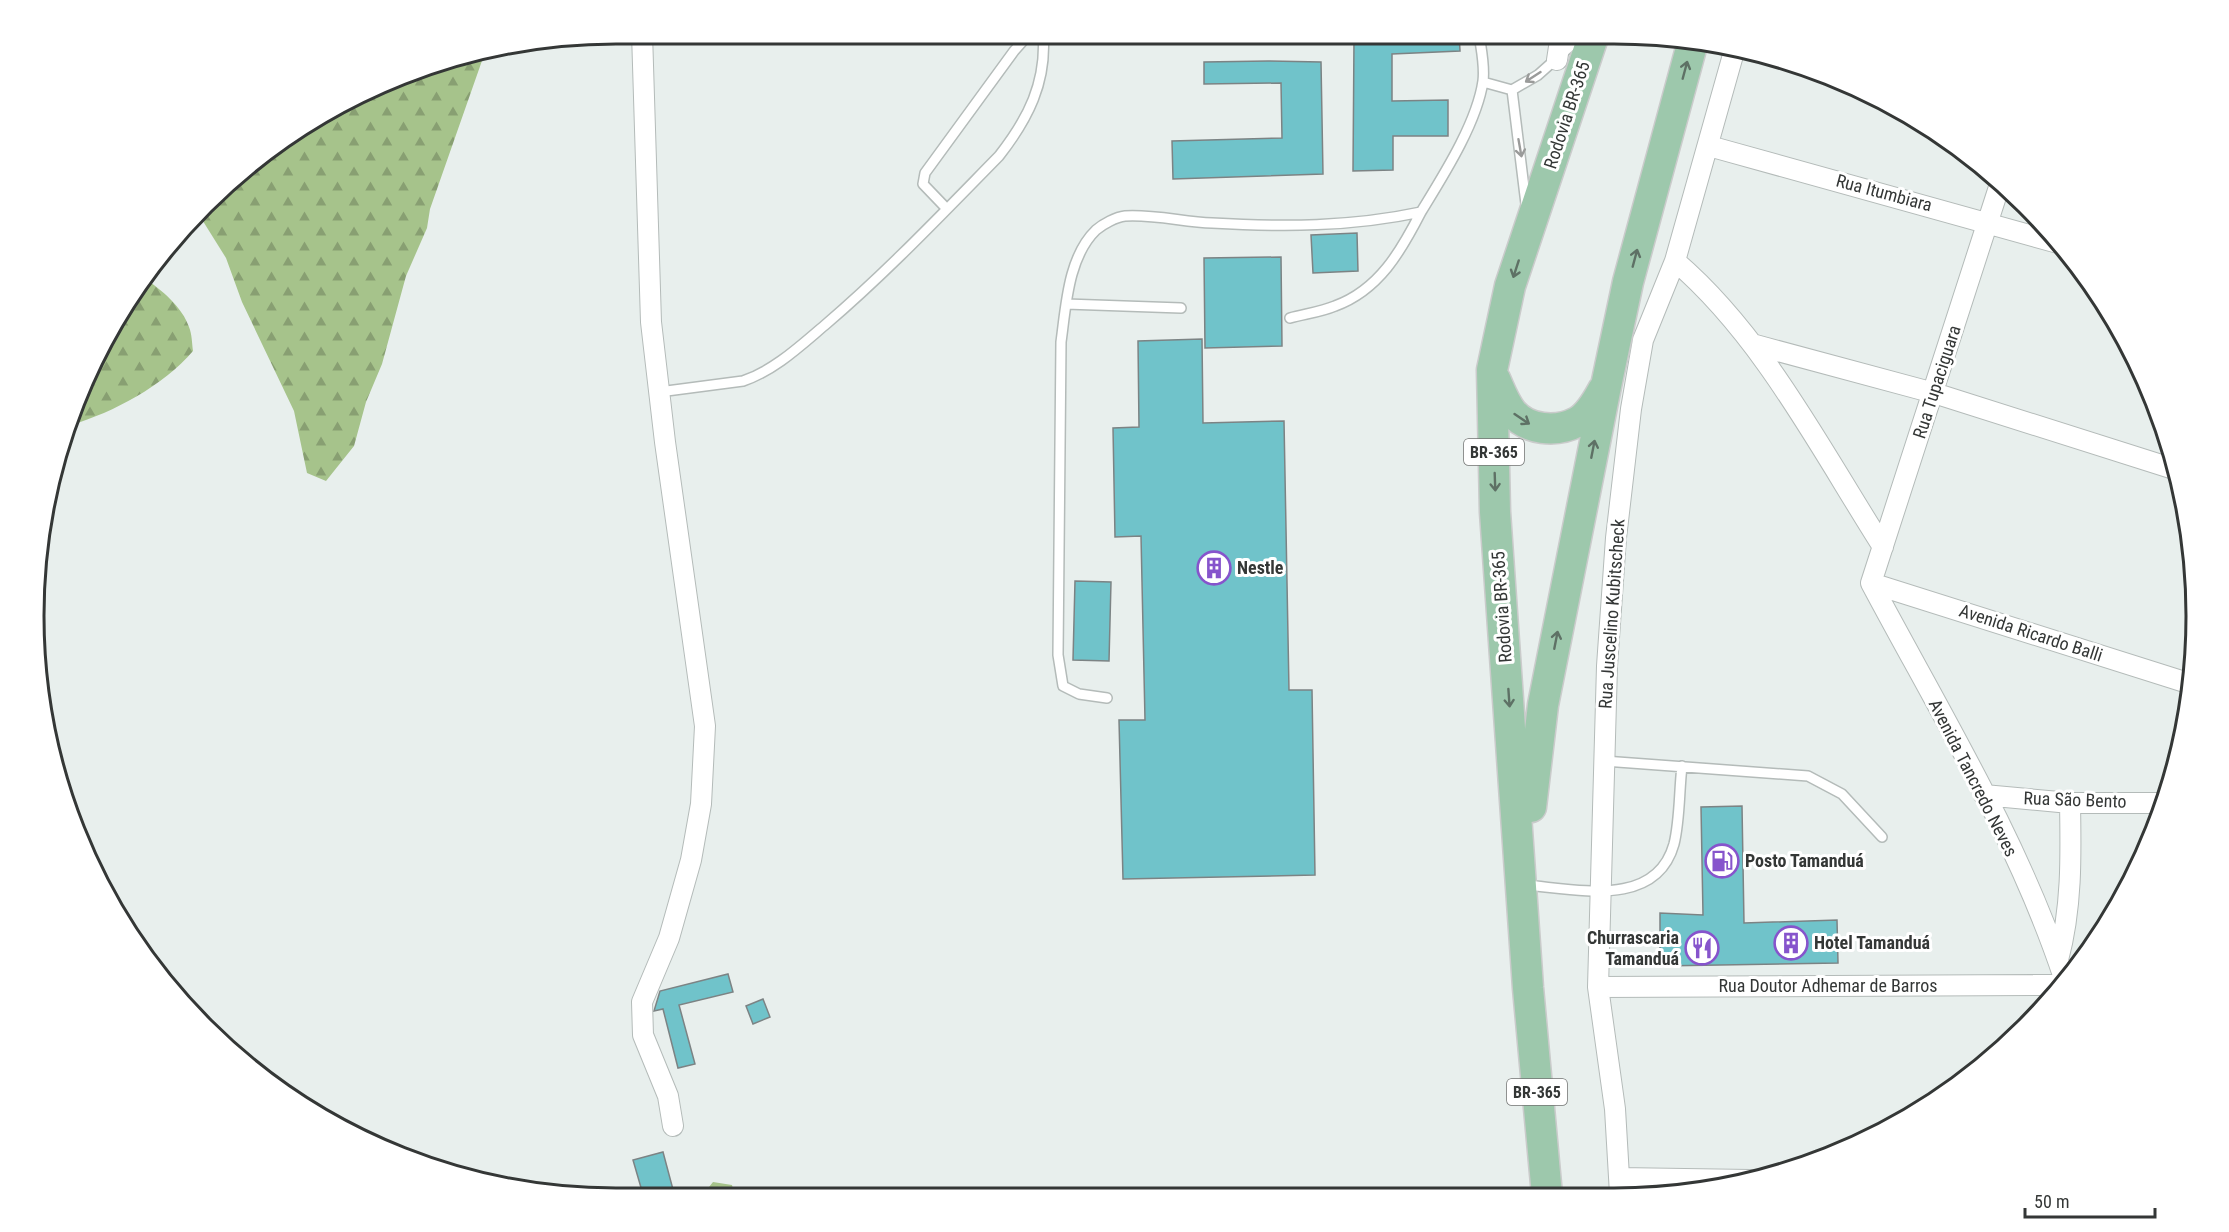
<svg xmlns="http://www.w3.org/2000/svg" width="2229" height="1232" font-family="'Roboto Condensed',sans-serif">
<style>
.forest{fill:url(#forest-firs)}
.building{fill:#70c3ca;stroke:#7c8384;stroke-width:1.5}
.lines{fill:none;stroke-linecap:round;stroke-linejoin:round}
.lane-casing{stroke:#b4bbb9;stroke-width:12}
.street-casing{stroke:#b4bbb9;stroke-width:22}
.primary-casing{stroke:#cacbcb;stroke-width:33}
.lane{stroke:#fff;stroke-width:9}
.street{stroke:#fff;stroke-width:20}
.primary{stroke:#9dc8ac;stroke-width:30}
.oneway{stroke:#5e7165}
.oneway2{stroke:#9a9b9a}
.labels{text-anchor:middle;stroke-width:6;stroke-linejoin:round;paint-order:stroke}
.shield{fill:#fff;stroke:#717372;stroke-width:1.5}
.shield-label{font-size:16px;font-weight:bold;fill:#343736}
.street-label{font-size:18px;fill:#343736;stroke:#fff}
.poi-label{font-size:18px;font-weight:bold;fill:#343736;stroke:#fff;text-anchor:start}
.rim{fill:none;stroke:#343736;stroke-width:3}
</style>
<defs>
<pattern id="forest-firs" width="22" height="20" patternUnits="userSpaceOnUse" patternTransform="scale(1.5)"><rect width="22" height="20" fill="#a6c38b"/><path d="M5 1l3.5 6h-7zM16 11l3.5 6h-7z" fill="#889f72"/></pattern>
</defs>
<rect width="100%" height="100%" fill="#e8efed"/>
<path class="forest" d="M484,55l-54,154 -3,19 -21,48 -24,88 -16,38 -12,44 -28,35 -19,-8 -13,-62 -52,-109 -16,-44 -25,-40 60,-65 168,-89z
M144,278c17,11 39,30 45,49 3,7 3,17 4,24 -30,35 -79,61 -122,74l60,-133z
M713,1182l19,3 3,12h-34z"/>
<path class="building" d="M1459,34l1,17 -68,3v47l56,-1v36h-55v34l-40,1 1,-132z
M1268,61l53,1 2,112 -150,5 -1,-38 110,-3 -1,-55 -77,1v-22z
M1357,233l1,38 -45,2 -2,-38z
M1281,257l1,89 -77,2 -1,-90z
M1202,339l1,84 81,-2 5,269h23l3,185 -192,4 -4,-159h26l-4,-184 -26,1 -2,-109 26,-1 -1,-86z
M1075,581l36,1 -2,79 -36,-1z
M1742,806l2,117 93,-3 1,43 -178,3v-53l43,2 -2,-108z
M728,974l5,18 -54,13 16,59 -17,4 -15,-59 -9,2 6,-20z
M763,999l7,18 -17,7 -7,-18z
M663,1152l12,45 -31,1 -11,-38z"/>
<g class="lines">
<defs>
<path id="lane" d="M1483,82l29,8 26,-15 45,-40
M1512,90l14,114
M947,209l-24,-25 2,-11 89,-122 16,-18
M1066,304l115,4
M1290,318c14,-4 31,-6 45,-12 44,-16 66,-55 86,-94
M659,392l84,-11c32,-11 57,-35 82,-56 62,-53 117,-111 174,-169 29,-37 48,-74 44,-122
M1107,698l-28,-4 -16,-8 -5,-31 3,-313c5,-36 7,-85 35,-112 7,-6 20,-13 29,-14 28,-2 59,6 87,7 71,4 139,4 209,-11 22,-36 56,-89 62,-131 2,-16 -2,-32 -4,-47
M1604,761l204,15 34,18 40,43
M1525,885c51,4 131,24 149,-41 6,-24 5,-53 8,-78"/>
<path id="street" d="M642,33l9,289 14,120 40,284 -4,78 -10,56 -22,78 -27,64 1,33 25,61 5,30
M1557,60l4,-26
M1709,146l349,97
M1675,261c88,75 146,189 208,286
M1752,344l182,49 243,77
M1871,583c68,128 147,256 193,395
M1871,583l130,-402
M1871,583l320,101
M1984,795l86,8h95
M2058,960c14,-52 13,-104 12,-157
M1598,987l460,-2
M1619,1178l131,2
M1620,1194l-5,-85 -17,-122 9,-321 9,-128 15,-129 12,-69 32,-79 60,-213"/>
<path id="primary" d="M1495,379c5,11 9,23 17,33 15,18 44,21 65,10 12,-6 20,-21 26,-32
M1531,807l12,-102 63,-319 22,-104 65,-241
M1547,1195l-19,-207 -33,-476 -3,-142 18,-84 84,-252"/>
</defs>
<use href="#lane" class="lane-casing"/>
<use href="#street" class="street-casing"/>
<use href="#primary" class="primary-casing"/>
<use href="#lane" class="lane"/>
<use href="#street" class="street"/>
<use href="#primary" class="primary"/>
</g>
<defs><path id="oneway-shaft" d="M-6 0H5M1.5-3L5.5 0L1.5 3" fill="none" stroke-width="1.6" stroke-linecap="round" stroke-linejoin="round" transform="scale(1.5)"/></defs>
<g class="oneway">
<use href="#oneway-shaft" transform="translate(1685 70) rotate(-75)"/>
<use href="#oneway-shaft" transform="translate(1635 258) rotate(-75)"/>
<use href="#oneway-shaft" transform="translate(1516 269) rotate(108)"/>
<use href="#oneway-shaft" transform="translate(1522 419) rotate(34)"/>
<use href="#oneway-shaft" transform="translate(1593 449) rotate(-79)"/>
<use href="#oneway-shaft" transform="translate(1495 482) rotate(88)"/>
<use href="#oneway-shaft" transform="translate(1556 640) rotate(-79)"/>
<use href="#oneway-shaft" transform="translate(1509 698) rotate(86)"/>
</g>
<g class="oneway2">
<use href="#oneway-shaft" transform="translate(1533 77) rotate(147)"/>
<use href="#oneway-shaft" transform="translate(1520 148) rotate(80)"/>
</g>
<defs>
<symbol id="building-ring" viewBox="-11 -11 22 22"><circle r="9.5" fill="#fff" stroke="#8654cc" stroke-width="1.5"/><path d="M-4-6H4V6H1V3H-1V6H-4ZM-2.5-4.3h1.7v1.8h-1.7ZM.8-4.3h1.7v1.8H.8ZM-2.5-1h1.7V.8h-1.7ZM.8-1h1.7V.8H.8Z" fill="#8654cc"/></symbol>
<symbol id="fuel-ring" viewBox="-11 -11 22 22"><circle r="9.5" fill="#fff" stroke="#8654cc" stroke-width="1.5"/><path d="M-5.5-6h7V0h2V4h1.3V-2.5L3-4.5l.8-.8L6-3V5H2.5V1h-1V6h-7ZM-4.2-4.7v3.2H.2V-4.7Z" fill="#8654cc"/></symbol>
<symbol id="restaurant-ring" viewBox="-11 -11 22 22"><circle r="9.5" fill="#fff" stroke="#8654cc" stroke-width="1.5"/><path d="M-5-6h1v4h1v-4h1v4h1v-4h1v5L-1.5 .5V6h-2V.5L-5-1ZM5-6V6H3V1.5H1.5Q1.5-4 5-6Z" fill="#8654cc"/></symbol>
</defs>
<g fill-rule="evenodd">
<use href="#building-ring" x="1195" y="549" width="38" height="38"/>
<use href="#fuel-ring" x="1703" y="842" width="38" height="38"/>
<use href="#building-ring" x="1772" y="924" width="38" height="38"/>
<use href="#restaurant-ring" x="1683" y="929" width="38" height="38"/>
</g>
<g class="labels">
<g class="shield">
<rect x="1464" y="439" width="60" height="26" rx="4.5"/>
<rect x="1507" y="1079" width="60" height="26" rx="4.5"/>
</g>
<g class="shield-label">
<text x="1494" y="458">BR-365</text>
<text x="1537" y="1098">BR-365</text>
</g>
<g class="street-label">
<text transform="translate(1567 115) rotate(-72)" y="6">Rodovia BR-365</text>
<text transform="translate(1884 193) rotate(15)" y="6">Rua Itumbiara</text>
<text transform="translate(1937 382) rotate(-72)" y="6">Rua Tupaciguara</text>
<text transform="translate(1502 607) rotate(-94)" y="6">Rodovia BR-365</text>
<text transform="translate(1612 614) rotate(-86)" y="6">Rua Juscelino Kubitscheck</text>
<text transform="translate(2031 633) rotate(18)" y="6">Avenida Ricardo Balli</text>
<text transform="translate(1973 778) rotate(63)" y="6">Avenida Tancredo Neves</text>
<text transform="translate(2075 800) rotate(2)" y="6">Rua São Bento</text>
<text x="1828" y="992">Rua Doutor Adhemar de Barros</text>
</g>
<g class="poi-label">
<text x="1237" y="574">Nestle</text>
<text x="1745" y="867">Posto Tamanduá</text>
<text x="1679" y="944" text-anchor="end">Churrascaria<tspan x="1679" dy="21">Tamanduá</tspan></text>
<text x="1814" y="949">Hotel Tamanduá</text>
</g>
</g>
<path d="M0 0H2229V1232H0ZM616 44H1614A572 572 0 0 1 2186 616V616A572 572 0 0 1 1614 1188H616A572 572 0 0 1 44 616V616A572 572 0 0 1 616 44Z" fill="#fff" fill-rule="evenodd"/>
<path class="rim" d="M616 44H1614A572 572 0 0 1 2186 616V616A572 572 0 0 1 1614 1188H616A572 572 0 0 1 44 616V616A572 572 0 0 1 616 44Z"/>
<path d="M2025 1208v9h130v-9" fill="none" stroke="#343736" stroke-width="3"/>
<text x="2034" y="1208" font-size="18" fill="#343736" stroke="#ffffff" stroke-width="4.5" paint-order="stroke">50 m</text>
</svg>
